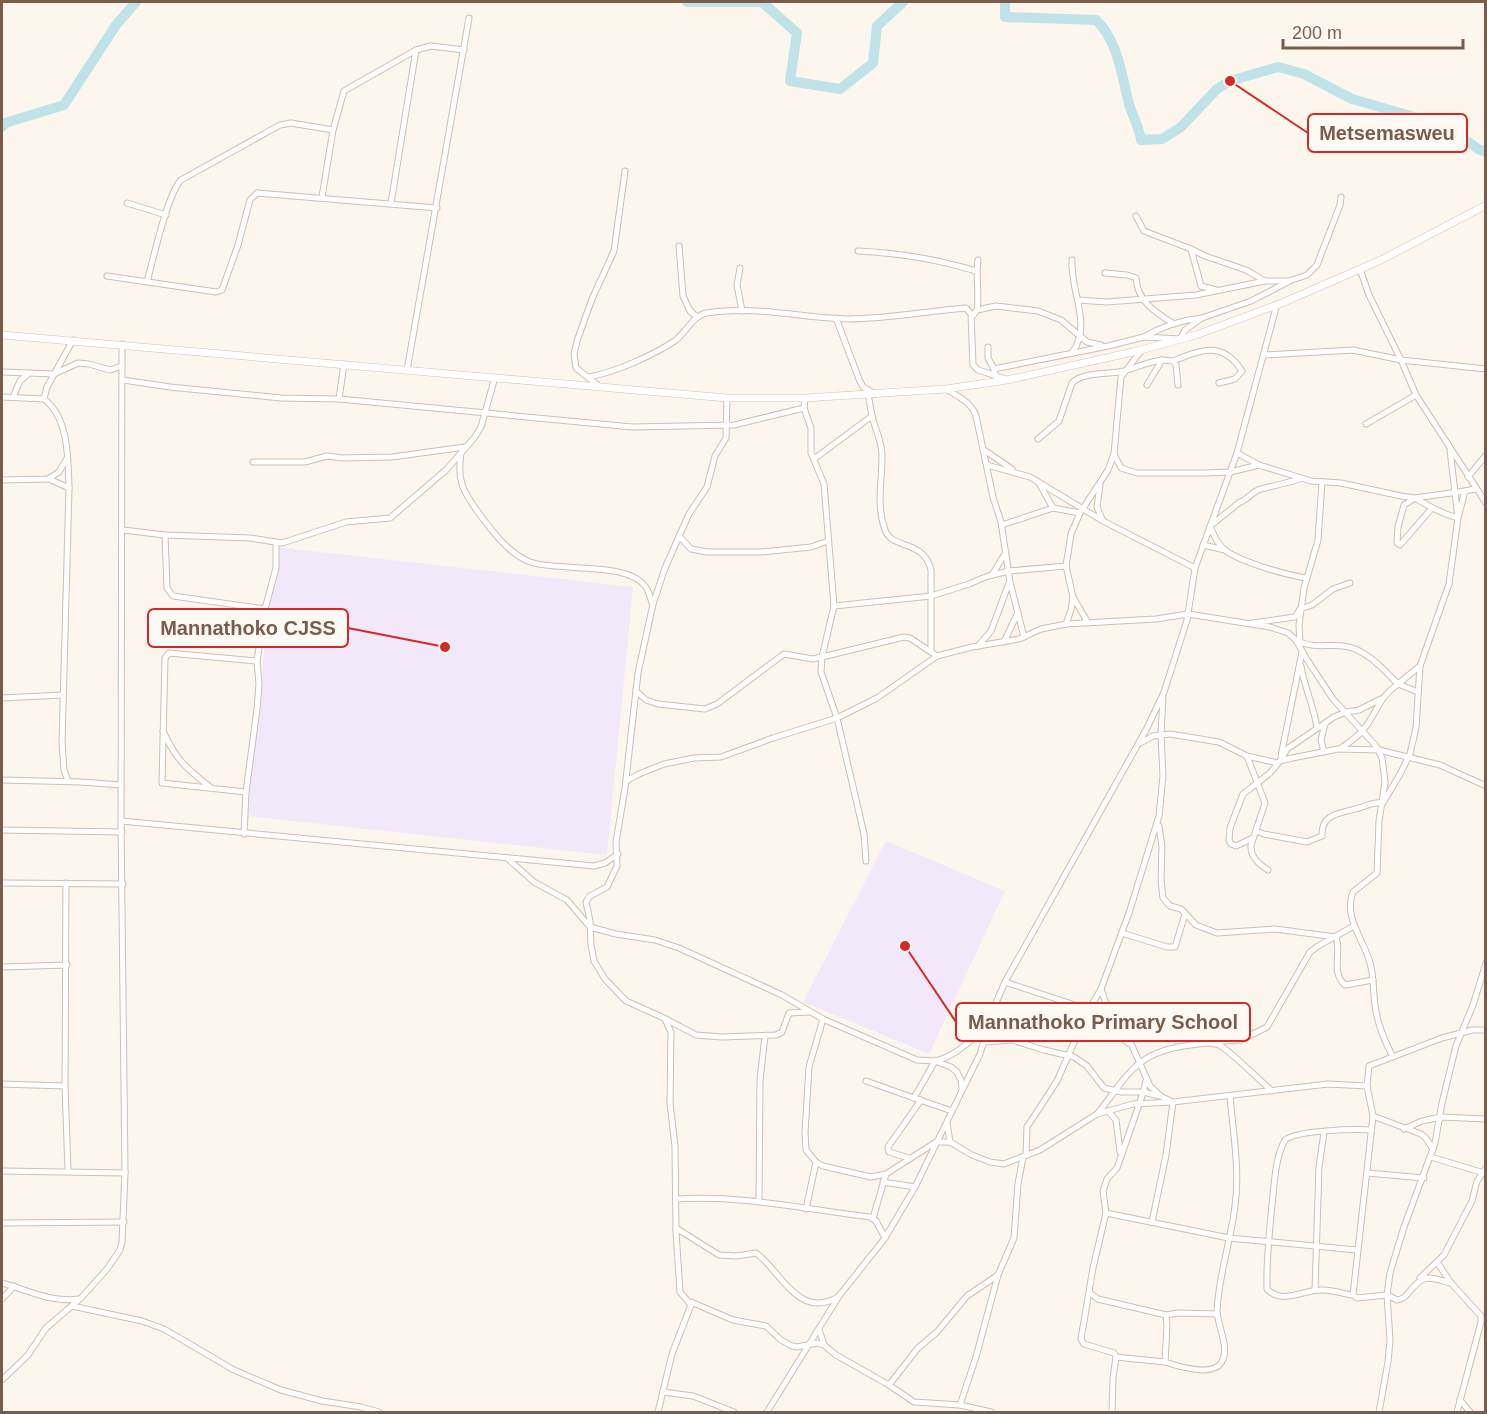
<svg xmlns="http://www.w3.org/2000/svg" width="1487" height="1414" viewBox="0 0 1487 1414" font-family="Helvetica,sans-serif">
<style>
.education{fill:#f3e8fa}
.lines{fill:none;stroke-linecap:round;stroke-linejoin:round}
.river{stroke:#bfe3e8;stroke-width:10}
.street-casing{stroke:#d1beb0;stroke-width:7}
.secondary-casing{stroke:#d6c0b0;stroke-width:8}
.street{stroke:#fff;stroke-width:5}
.secondary{stroke:#fff;stroke-width:7}
.leader{fill:none;stroke:#d62828;stroke-width:2}
.callout-dot{fill:#d62828;stroke:#fffaf3;stroke-width:2}
.callout{fill:#fffaf3;stroke:#d62828;stroke-width:2}
.callout-label{font-size:20px;text-anchor:middle;font-weight:bold;fill:#7a5c4d}
</style>
<rect width="100%" height="100%" fill="#fdf6ec"/>
<g class="education">
<path d="M 275,547 L 633,587 L 607,855 L 247,816 Z"/>
<path d="M 886,841 L 1005,891 L 929,1054 L 803,1002 Z"/>
</g>
<g class="lines">
<g class="river">
<path d="M 687,2 L 762,2 L 797,33 L 790,81 L 840,89 L 873,63 L 877,26 L 903,2"/>
<path d="M 1005,2 L 1005,17 L 1096,20 C 1118,40 1122,77 1129,104 C 1133,117 1139,127 1141,140 L 1162,139 L 1181,127 L 1217,89 L 1230,81 L 1278,67 L 1304,74 L 1352,99 L 1411,116 L 1456,133 L 1478,149 L 1486,152"/>
<path d="M 2,127 L 5,123 L 64,105 L 116,25 L 136,2"/>
</g>
<g class="street-casing">
<g id="street">
<path d="M 322,197 L 333,130 L 344,91 L 416,50 L 431,46 L 464,50"/>
<path d="M 127,203 L 166,215"/>
<path d="M 391,203 L 416,50"/>
<path d="M 1136,216 L 1144,231 L 1191,249 L 1201,286 L 1216,290"/>
<path d="M 679,246 L 683,296 L 690,311 L 697,317"/>
<path d="M 1191,249 L 1205,256 L 1246,270 L 1265,281"/>
<path d="M 858,251 C 899,253 937,259 976,271"/>
<path d="M 740,268 L 737,285 L 742,311"/>
<path d="M 1360,269 L 1369,295 L 1401,360 L 1416,395 L 1486,503"/>
<path d="M 1105,273 L 1127,275 L 1136,278 C 1137,301 1156,313 1174,324"/>
<path d="M 107,276 L 216,292 L 222,290 L 238,245 L 250,200 L 257,193 L 437,208"/>
<path d="M 147,282 C 153,260 167,195 181,180 L 280,125 L 291,123 L 333,130"/>
<path d="M 1078,300 L 1107,302 L 1196,295 L 1265,281 L 1289,281 L 1307,275 L 1317,265 L 1340,205 L 1341,197"/>
<path d="M 977,310 C 980,293 975,277 978,260"/>
<path d="M 972,317 L 977,310 L 996,306 L 1038,311 L 1061,320 L 1087,342 L 1101,345"/>
<path d="M 836,318 L 859,379 L 863,387 L 875,394"/>
<path d="M 1202,318 L 1251,301 L 1288,282"/>
<path d="M 988,347 L 988,358 L 994,369"/>
<path d="M 1072,353 C 1093,323 1070,293 1072,260"/>
<path d="M 1265,355 L 1353,350 L 1401,360 L 1486,369"/>
<path d="M 1162,360 L 1173,361 L 1176,365 L 1178,385"/>
<path d="M 1173,361 C 1201,350 1222,340 1242,371 L 1235,379 L 1219,383"/>
<path d="M 407,370 L 469,18"/>
<path d="M 2,372 L 54,374 L 78,363 L 89,364 L 110,370 L 122,366"/>
<path d="M 995,375 L 994,369 L 1108,346 L 1144,337 L 1180,339 L 1185,330 L 1202,318 C 1182,320 1161,327 1144,337"/>
<path d="M 588,377 C 614,373 654,355 676,340 C 686,332 693,316 706,313 C 752,305 802,318 848,319 C 886,319 928,311 966,308 L 971,314 L 973,365 L 978,370 L 1006,379"/>
<path d="M 123,380 L 170,387 L 281,398 L 339,399 L 632,427 L 734,425 L 804,408 L 805,398"/>
<path d="M 599,386 L 576,368 L 574,354 L 577,341 L 592,299 L 614,251 L 625,171"/>
<path d="M 946,389 C 959,397 971,402 976,416 L 993,497 L 1001,522 L 1010,582 L 1024,637"/>
<path d="M 2,397 L 44,399"/>
<path d="M 13,397 L 20,381 L 28,374"/>
<path d="M 727,398 L 726,438 L 715,456 L 707,487 L 689,514 L 665,568 L 653,604 L 638,673 L 625,788 L 616,842 L 617,866 L 607,887 L 590,896 L 586,902 L 590,921 L 591,945 L 594,961 L 605,979 L 626,1001 L 664,1018 L 696,1035 L 722,1037 L 776,1035 L 782,1032 L 789,1013 L 809,1012"/>
<path d="M 339,399 L 344,364"/>
<path d="M 804,408 L 811,428 L 811,453 L 824,484 L 834,606 L 822,657 L 821,672 L 837,718 L 864,834 L 866,861"/>
<path d="M 872,416 C 875,429 883,444 882,457 C 882,482 876,505 885,530 C 892,550 924,539 931,570 L 931,652"/>
<path d="M 1366,424 L 1416,395"/>
<path d="M 1038,439 L 1059,421 L 1072,383 C 1084,371 1108,375 1124,371 C 1137,367 1148,362 1162,360 L 1147,385"/>
<path d="M 984,450 L 1012,469"/>
<path d="M 461,453 C 457,480 462,490 478,512 C 491,530 508,553 530,562 C 559,572 626,561 645,586 C 649,590 650,597 652,603"/>
<path d="M 1237,453 L 1259,465"/>
<path d="M 1114,454 L 1121,468 L 1137,473 L 1205,473 L 1230,472 L 1259,465 L 1311,481 L 1341,483 L 1401,496 L 1415,498 L 1465,491"/>
<path d="M 814,459 L 872,416 L 868,394"/>
<path d="M 253,462 L 305,462 L 327,456 L 342,458 L 392,457 L 465,447"/>
<path d="M 987,465 L 1030,477 L 1103,521 L 1195,568"/>
<path d="M 1468,477 L 1486,455"/>
<path d="M 49,479 L 69,488"/>
<path d="M 1300,479 C 1287,483 1273,486 1261,489 C 1252,491 1248,500 1240,502 L 1210,526 C 1213,534 1217,544 1225,550 C 1240,562 1287,575 1306,578"/>
<path d="M 2,480 L 48,479 L 59,472 L 67,458"/>
<path d="M 1039,483 L 1053,508"/>
<path d="M 1100,485 L 1097,507 L 1102,519"/>
<path d="M 1432,508 L 1400,545 L 1397,543 L 1398,527 L 1404,505 L 1415,498 C 1428,506 1443,514 1458,518 L 1465,491 L 1475,489"/>
<path d="M 1002,525 L 1053,508 L 1080,513"/>
<path d="M 123,530 L 165,535 L 250,538 L 282,543 L 346,522 L 390,518 L 446,470 L 475,437 L 481,427 L 495,377"/>
<path d="M 165,535 L 167,588 L 173,596 L 265,609"/>
<path d="M 679,536 L 691,549 L 707,552 L 761,552 L 811,547 L 828,541"/>
<path d="M 1203,545 L 1225,550"/>
<path d="M 992,575 L 1006,552"/>
<path d="M 1073,597 L 1088,623"/>
<path d="M 834,606 L 931,596 L 969,584 L 988,576 L 1009,571 L 1066,566"/>
<path d="M 1252,623 L 1295,617 L 1300,609 L 1312,605 L 1333,589 L 1350,583"/>
<path d="M 1066,624 L 1071,610 L 1073,597 L 1066,566 L 1071,534 L 1080,513 L 1108,470 L 1114,454 L 1121,377 L 1141,351"/>
<path d="M 1298,641 C 1313,649 1328,644 1344,646 C 1366,649 1383,669 1398,684 L 1420,666"/>
<path d="M 1004,642 L 1018,612"/>
<path d="M 1300,642 L 1299,625 L 1304,588 L 1318,540 L 1322,482"/>
<path d="M 978,646 L 991,631 L 1009,583"/>
<path d="M 1301,666 C 1304,687 1314,706 1317,728"/>
<path d="M 636,691 L 646,700 L 658,704 L 705,709 L 717,704 L 784,654 L 813,659 L 822,657 L 904,637 L 910,638 L 937,656"/>
<path d="M 2,698 L 63,695"/>
<path d="M 163,731 C 176,760 186,768 210,787"/>
<path d="M 1140,743 L 1153,736 L 1170,734 L 1219,742 L 1247,756 L 1278,763"/>
<path d="M 1341,748 C 1348,743 1358,737 1363,730 C 1378,712 1377,699 1398,684 L 1418,692"/>
<path d="M 1324,752 L 1321,740 L 1325,724"/>
<path d="M 1247,756 L 1265,803 L 1251,845 C 1250,857 1259,864 1268,870"/>
<path d="M 1281,756 L 1302,652"/>
<path d="M 1280,761 L 1287,749 L 1334,717 L 1346,712 L 1359,710 L 1381,699"/>
<path d="M 2,780 L 81,782 L 121,785"/>
<path d="M 68,781 L 64,770 L 62,743 L 69,488 C 68,459 69,418 44,399 L 47,387 L 73,340"/>
<path d="M 626,781 L 639,774 L 664,764 L 694,758 L 721,757 L 773,738 L 837,718 L 877,698 L 937,656 L 972,647 L 1019,639 L 1041,629 L 1066,624 L 1156,619 L 1188,614 L 1270,627 L 1288,633 L 1296,640 L 1306,658 L 1333,699 L 1376,746 L 1382,758 L 1385,782 L 1379,821 L 1377,873 L 1353,892 C 1343,917 1364,940 1370,963 C 1374,977 1373,991 1375,1005 C 1377,1022 1385,1042 1393,1057"/>
<path d="M 246,792 L 162,783 L 165,658 L 169,653 L 257,661"/>
<path d="M 121,821 L 594,866 L 605,863 L 618,854"/>
<path d="M 1159,826 L 1162,847 L 1161,880 L 1163,898 L 1170,906 L 1181,909 L 1196,925 L 1217,933 L 1275,929 L 1336,937 C 1342,954 1330,971 1345,985 L 1373,980"/>
<path d="M 2,830 L 122,832"/>
<path d="M 1256,831 L 1264,834 L 1307,842 L 1322,836 C 1321,814 1338,814 1355,809 C 1366,807 1372,801 1383,803 L 1400,774 L 1410,754 L 1416,728 L 1420,666 L 1449,584 L 1458,518 L 1450,450"/>
<path d="M 244,834 L 246,792 L 257,709 L 259,684 L 257,661 L 265,609 L 276,568 L 276,542"/>
<path d="M 1253,838 L 1236,846 L 1231,844 L 1229,840 L 1230,828 L 1243,794 L 1270,773 L 1280,761 L 1292,758 L 1338,749 L 1379,750 L 1440,765 L 1486,786"/>
<path d="M 507,858 L 534,882 L 567,900 L 590,927 L 616,934 L 655,940 L 679,948 L 782,995 L 823,1019 L 917,1060 L 935,1061 L 951,1067 L 957,1072 L 961,1080 L 962,1089"/>
<path d="M 2,883 L 123,884"/>
<path d="M 66,883 L 65,1086 L 68,1171"/>
<path d="M 1122,933 L 1167,947 L 1175,947 L 1185,914"/>
<path d="M 2,967 L 67,965"/>
<path d="M 1005,982 L 1078,1006 L 1097,1016 L 1128,1043"/>
<path d="M 823,1019 L 809,1067 L 805,1133 L 806,1150 L 816,1162 L 823,1166 L 871,1177 L 886,1174 L 936,1142 L 950,1142"/>
<path d="M 984,1042 L 1012,1040 L 1044,1050 L 1074,1057 L 1087,1066 L 1104,1088 L 1121,1092 L 1143,1092 L 1160,1096"/>
<path d="M 1212,1042 L 1241,1040 L 1267,1027 L 1310,952 L 1318,946 L 1354,926"/>
<path d="M 866,1081 L 914,1098"/>
<path d="M 1146,1081 L 1142,1096 L 1117,1168 L 1107,1179 L 1103,1191 L 1106,1213 L 1229,1238 L 1357,1250"/>
<path d="M 2,1084 L 65,1086"/>
<path d="M 952,1111 L 914,1098 L 935,1061 C 957,1056 971,1039 988,1027"/>
<path d="M 1108,1111 L 1116,1120 L 1120,1152"/>
<path d="M 1098,1113 C 1129,1074 1135,1052 1191,1045 C 1200,1044 1210,1041 1219,1045 C 1232,1052 1259,1080 1272,1091"/>
<path d="M 947,1123 L 950,1142 L 972,1155 L 990,1162 L 1004,1164 L 1040,1150 L 1097,1114 L 1133,1104 L 1173,1102 L 1328,1084 L 1367,1086"/>
<path d="M 1404,1129 L 1422,1121 L 1441,1117 L 1486,1119"/>
<path d="M 1371,1130 C 1354,1129 1297,1130 1285,1140 C 1276,1157 1275,1176 1273,1195 C 1270,1226 1266,1257 1267,1289 C 1282,1305 1303,1290 1321,1290 C 1331,1289 1343,1294 1353,1295 L 1357,1298 L 1387,1295 L 1397,1300 C 1403,1299 1405,1297 1409,1292 C 1425,1273 1428,1277 1451,1283"/>
<path d="M 1433,1149 L 1425,1137 L 1421,1134 L 1373,1116 L 1367,1086 L 1369,1066 L 1442,1038 L 1472,1030 L 1486,1030"/>
<path d="M 1026,1155 L 1027,1127 L 1057,1081 L 1088,1011 L 1101,989"/>
<path d="M 1431,1157 L 1484,1173"/>
<path d="M 909,1158 L 889,1152 L 888,1147 L 921,1100"/>
<path d="M 2,1171 L 125,1173"/>
<path d="M 1367,1173 L 1424,1178"/>
<path d="M 883,1182 L 915,1187"/>
<path d="M 676,1199 C 742,1195 805,1209 870,1217 L 876,1221 L 885,1238"/>
<path d="M 759,1200 L 760,1080 L 765,1036"/>
<path d="M 806,1209 L 816,1162"/>
<path d="M 1106,1213 L 1093,1268 L 1081,1339 L 1084,1344 L 1114,1353 L 1116,1357 L 1113,1378 L 1112,1412"/>
<path d="M 873,1218 L 886,1174"/>
<path d="M 1152,1222 L 1166,1155 L 1173,1102 L 1162,1097 L 1150,1086 L 1125,1030 L 1105,1001 L 1101,989 L 1129,913 L 1159,816 L 1163,776 L 1161,734 L 1163,697"/>
<path d="M 2,1223 L 124,1222"/>
<path d="M 676,1228 L 719,1255 L 736,1256 L 756,1253 C 781,1271 798,1320 838,1297"/>
<path d="M 1437,1262 L 1451,1283 L 1481,1316 L 1481,1322 L 1457,1412"/>
<path d="M 1420,1278 L 1444,1255 L 1472,1201 L 1477,1181 L 1486,1168"/>
<path d="M 2,1283 C 28,1290 51,1303 79,1299"/>
<path d="M 1315,1290 L 1319,1167 L 1324,1132"/>
<path d="M 1090,1293 L 1098,1299 L 1166,1315 L 1167,1325 L 1165,1362 C 1177,1366 1212,1377 1221,1363 C 1231,1348 1217,1326 1217,1310 C 1219,1274 1231,1240 1235,1206 C 1240,1170 1233,1132 1230,1096"/>
<path d="M 1353,1295 L 1373,1116"/>
<path d="M 2,1299 L 14,1286"/>
<path d="M 691,1302 L 733,1320 L 766,1326 L 781,1340 L 792,1346 L 797,1347 L 817,1343 L 824,1345 L 836,1355 L 889,1385 L 918,1348 L 937,1332 L 967,1296 L 998,1275 L 1014,1238 L 1018,1184 L 1023,1157"/>
<path d="M 72,1306 L 142,1321 L 164,1329 L 234,1370 L 281,1390 L 322,1401 L 361,1407 L 379,1412"/>
<path d="M 1166,1315 L 1178,1313 L 1217,1314"/>
<path d="M 819,1329 L 824,1345"/>
<path d="M 1116,1357 L 1165,1362"/>
<path d="M 2,1380 L 28,1355 L 46,1328 L 81,1298 L 107,1269 L 120,1250 L 122,1242 L 125,1173 L 121,821 L 122,344"/>
<path d="M 889,1385 L 914,1402 L 960,1405 L 991,1412"/>
<path d="M 663,1392 L 693,1396 L 734,1412"/>
<path d="M 1460,1400 L 1470,1412"/>
<path d="M 960,1405 L 976,1357 L 998,1275"/>
<path d="M 658,1412 L 672,1354 L 691,1305 L 680,1292 L 676,1232 L 675,1146 L 670,1103 L 671,1032 L 665,1019"/>
<path d="M 767,1412 L 839,1296 L 885,1238 L 915,1187 L 980,1054 L 995,1005 L 1005,982 L 1147,728 L 1164,692 L 1187,620 L 1195,568 L 1237,453 L 1277,304"/>
<path d="M 1379,1412 L 1388,1362 L 1390,1340 L 1387,1295 L 1390,1273 L 1404,1227 L 1435,1143 L 1442,1103 L 1456,1046 L 1473,1005 L 1486,963"/>
</g>
</g>
<g class="secondary-casing">
<path id="secondary" d="M 2,335 L 727,398 L 805,398 L 946,389 L 1007,380 L 1133,352 L 1196,335 L 1282,303 L 1381,260 L 1486,205"/>
</g>
<use href="#street" class="street"/>
<use href="#secondary" class="secondary"/>
</g>
<path class="leader" d="M1230 81L1308 133M445 647L348 628M905 946L956 1022"/>
<g class="callout-dot">
<circle cx="1230" cy="81" r="6"/>
<circle cx="445" cy="647" r="6"/>
<circle cx="905" cy="946" r="6"/>
</g>
<g class="callout">
<rect x="1308" y="114" width="159" height="38" rx="6"/>
<rect x="148" y="609" width="200" height="38" rx="6"/>
<rect x="956" y="1003" width="294" height="38" rx="6"/>
</g>
<g class="callout-label">
<text x="1387" y="140">Metsemasweu</text>
<text x="248" y="635">Mannathoko CJSS</text>
<text x="1103" y="1029">Mannathoko Primary School</text>
</g>
<rect width="1487" height="1414" fill="none" stroke="#7a5c4d" stroke-width="6"/>
<path d="M1283 39v9h180v-9" fill="none" stroke="#7a5c4d" stroke-width="3"/>
<text x="1292" y="39" font-size="18" fill="#7a5c4d" stroke="#fffaf3" stroke-width="4.5" paint-order="stroke">200 m</text>
</svg>
